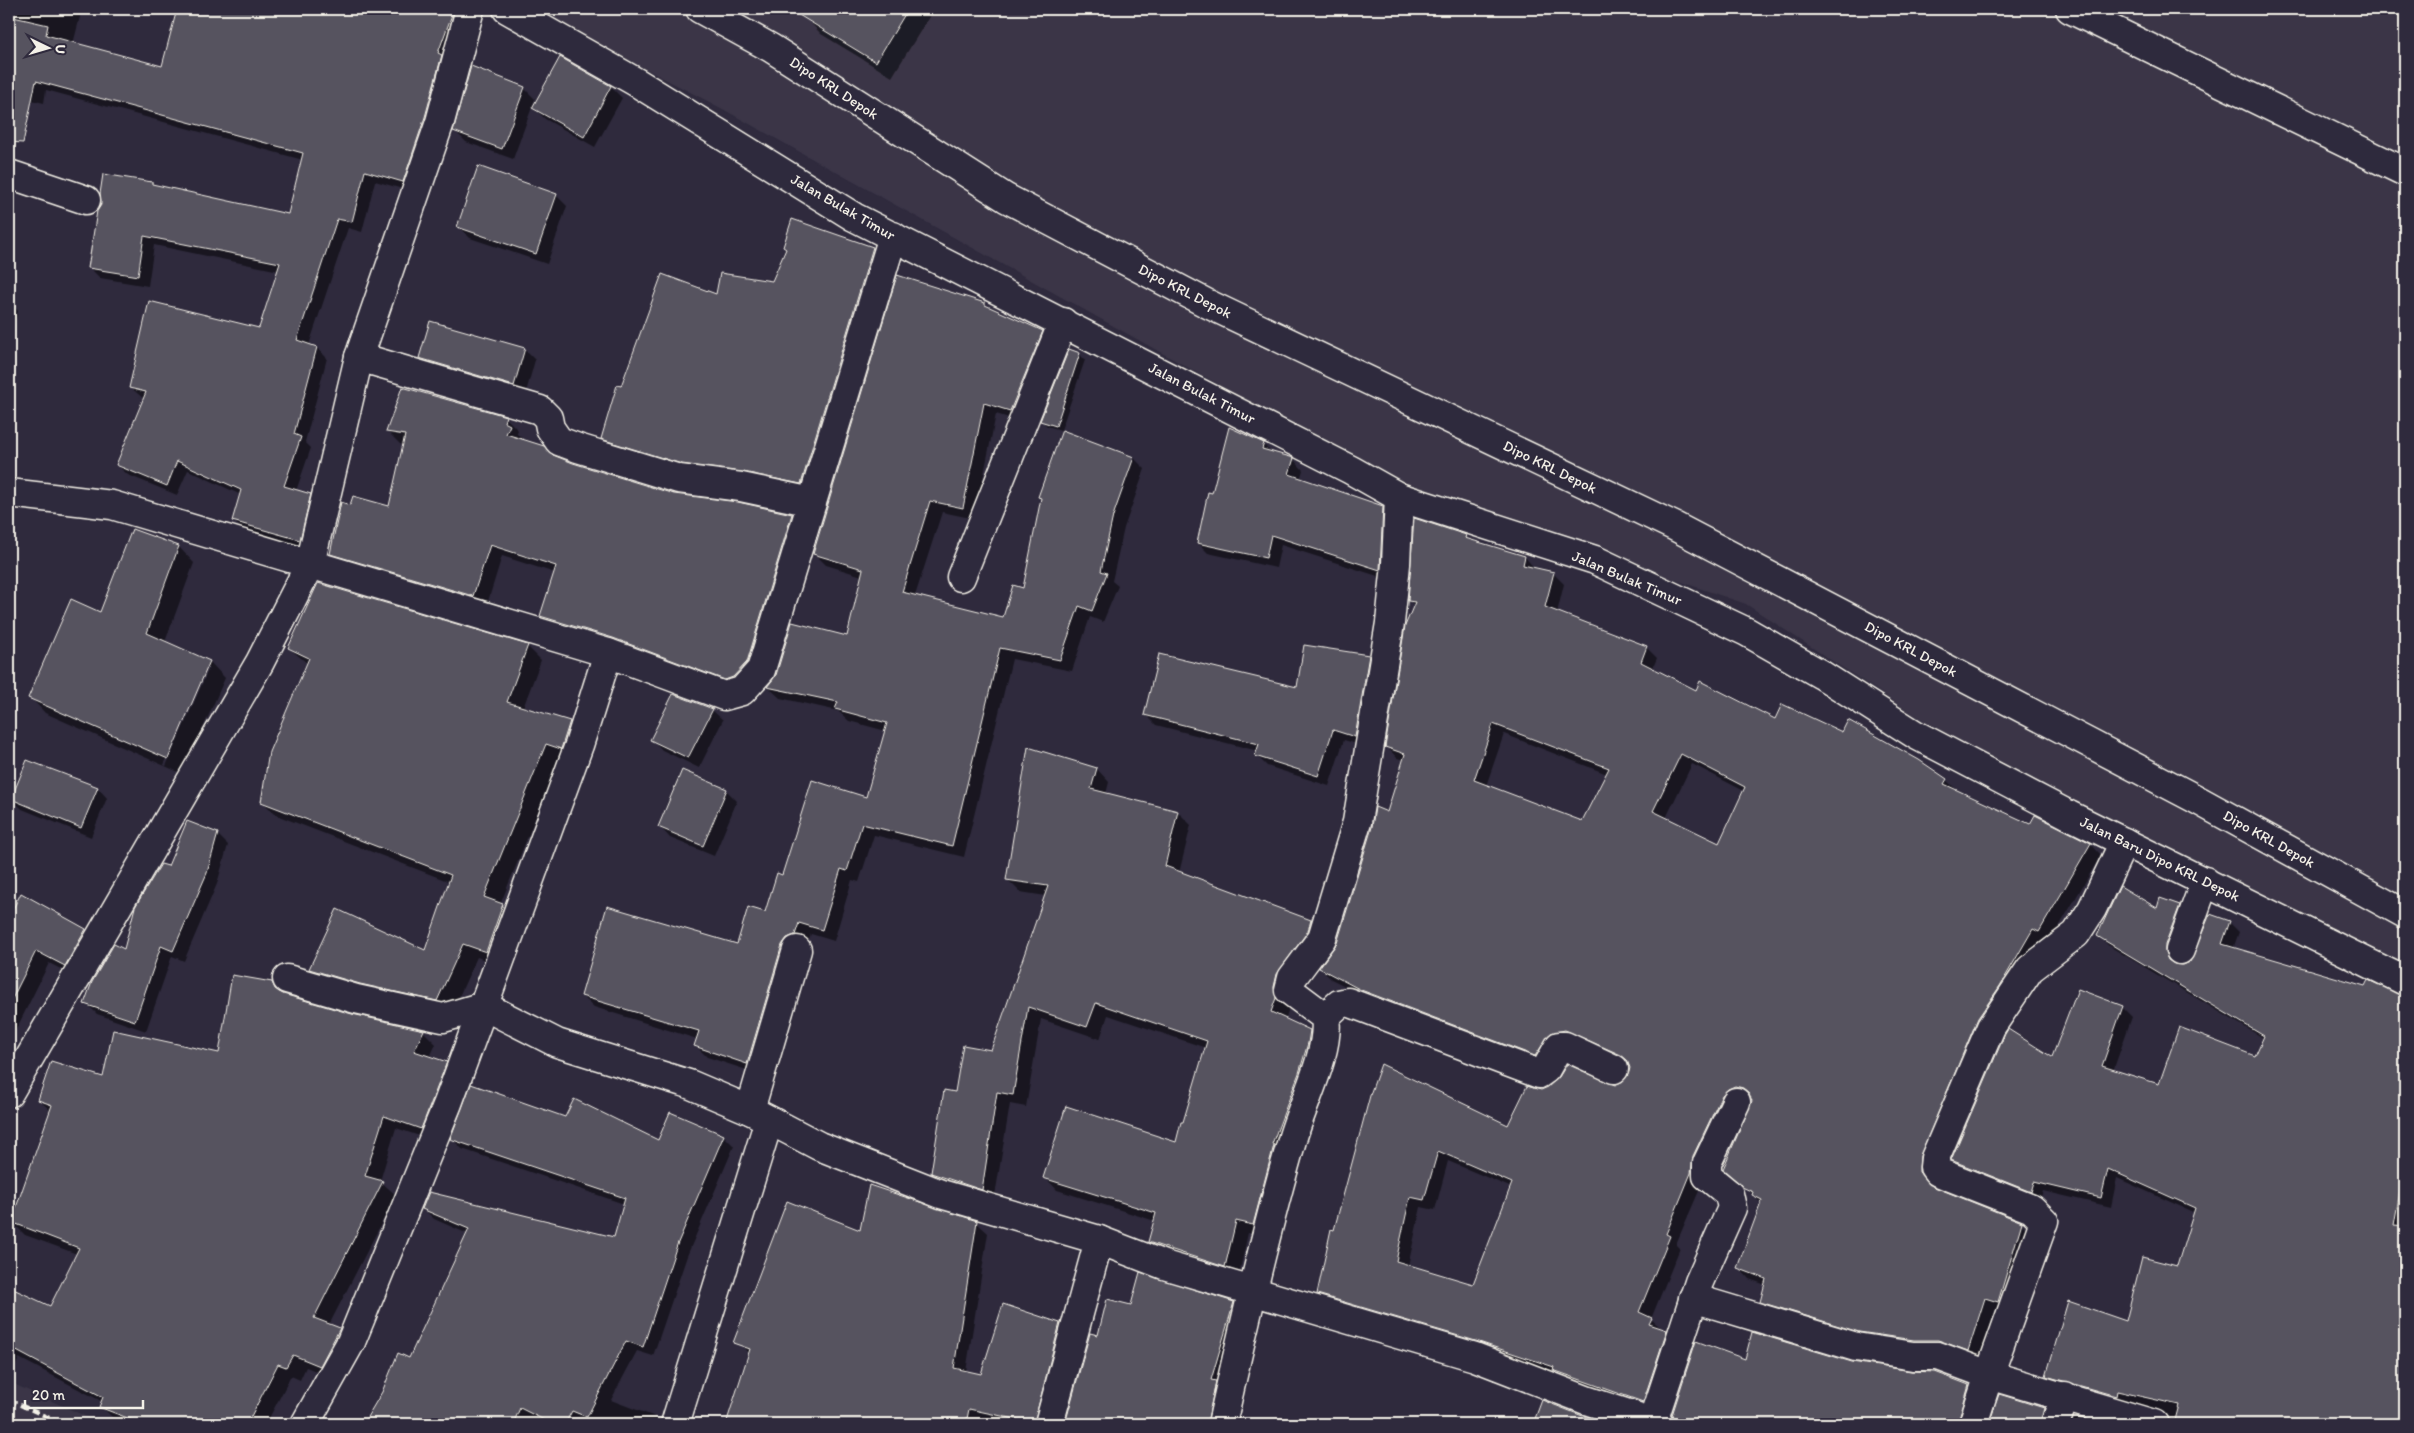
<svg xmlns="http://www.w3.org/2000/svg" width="2414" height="1433" viewBox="0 0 2414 1433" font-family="Itim,sans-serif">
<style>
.built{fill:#3b3647}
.shadow{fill:#0007;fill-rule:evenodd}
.building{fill:#56525f;stroke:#f4f1e8;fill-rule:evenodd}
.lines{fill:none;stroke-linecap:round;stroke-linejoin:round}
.minor-casing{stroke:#f4f1e8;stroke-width:31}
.minor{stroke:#2f2a3d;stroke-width:28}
.rail{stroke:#f4f1e8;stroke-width:4;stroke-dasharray:8 4;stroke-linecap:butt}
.labels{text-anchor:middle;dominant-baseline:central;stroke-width:4;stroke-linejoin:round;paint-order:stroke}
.street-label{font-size:15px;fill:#f4f1e8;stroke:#2f2a3d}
</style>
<rect width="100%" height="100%" fill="#2f2a3d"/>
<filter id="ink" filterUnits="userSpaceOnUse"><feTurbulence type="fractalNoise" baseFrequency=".02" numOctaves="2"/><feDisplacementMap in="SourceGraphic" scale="10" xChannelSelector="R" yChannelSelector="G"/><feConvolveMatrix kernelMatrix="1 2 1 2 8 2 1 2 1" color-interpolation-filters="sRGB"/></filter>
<g filter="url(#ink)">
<g class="built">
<path d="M 530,9 L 2405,9 L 2405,970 L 2007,776 L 1746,604 L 1403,487 L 721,108 Z"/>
<path d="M 9,1382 L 103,1424 L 9,1424 Z"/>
</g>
<g class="shadow">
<path d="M 9,9 L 82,9 L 73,44 L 163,68 L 178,11 L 173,9 L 444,9 L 453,12 L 463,22 L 413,192 L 375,181 L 362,232 L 348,228 L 309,345 L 317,348 L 327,358 L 305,442 L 311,448 L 296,491 L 310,495 L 321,505 L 310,550 L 244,531 L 233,520 L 241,495 L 188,470 L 177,495 L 128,475 L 117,465 L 144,399 L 130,387 L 260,330 L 279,271 L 154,245 L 148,286 L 100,278 L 89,267 L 152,183 L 155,186 L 289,215 L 303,160 L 46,90 L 44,103 L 9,95 Z"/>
<path d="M 810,9 L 934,9 L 892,77 L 821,34 L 805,17 Z"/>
<path d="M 560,59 L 611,87 L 622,98 L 595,147 L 545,119 L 534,108 Z"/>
<path d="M 524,88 L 535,99 L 513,159 L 466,142 L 455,131 Z"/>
<path d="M 556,195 L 567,206 L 547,264 L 470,238 L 459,227 Z"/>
<path d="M 873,248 L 883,258 L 811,493 L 694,473 L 612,449 L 602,438 L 621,388 L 717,295 L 772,282 L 787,250 Z"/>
<path d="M 9,302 L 18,311 L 9,344 Z"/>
<path d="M 985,304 L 989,308 L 1042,332 L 1054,343 L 1022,422 L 996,414 L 975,519 L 942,512 L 915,596 L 1004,618 L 1024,590 L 1042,500 L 1040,497 L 1134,458 L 1145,469 L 1124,528 L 1112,581 L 1118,586 L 1103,622 L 1090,617 L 1072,671 L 1012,659 L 964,857 L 874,835 L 859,882 L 852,880 L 834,941 L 811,934 L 759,1074 L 707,1057 L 695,1045 L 697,1039 L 594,1007 L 582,996 L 738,945 L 766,914 L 783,877 L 867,799 L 886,731 L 849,721 L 838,711 L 780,698 L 768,687 L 848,637 L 862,576 L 826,565 L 814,553 Z"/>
<path d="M 524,349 L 535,360 L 525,396 L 431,369 L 421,358 Z"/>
<path d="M 1079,354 L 1085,360 L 1061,430 L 1047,426 L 1042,421 Z"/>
<path d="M 505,417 L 518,430 L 517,434 L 522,438 L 521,440 L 552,456 L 674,495 L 792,515 L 804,527 L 746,689 L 554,629 L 542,616 L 555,573 L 502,556 L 486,608 L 344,566 L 331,553 L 351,506 L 390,508 L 404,445 L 400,444 L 388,432 Z"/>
<path d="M 1263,444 L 1272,453 L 1293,459 L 1303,470 L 1300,480 L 1382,507 L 1393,518 L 1390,580 L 1281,545 L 1276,568 L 1208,553 L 1198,543 L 1213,495 Z"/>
<path d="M 1465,536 L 1470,541 L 1525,557 L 1535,569 L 1553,573 L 1564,584 L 1557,613 L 1646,647 L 1657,658 L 1652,670 L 1696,692 L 1776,721 L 1842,733 L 1924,765 L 1946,780 L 1958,791 L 2031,826 L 2036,817 L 2091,844 L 2101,855 L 2050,942 L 2044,938 L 2010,997 L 1930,1167 L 1929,1184 L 1933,1188 L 2021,1223 L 2032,1234 L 2009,1312 L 1996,1308 L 1979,1361 L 1926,1351 L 1772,1312 L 1762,1302 L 1766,1285 L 1749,1279 L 1739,1268 L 1762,1204 L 1743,1185 L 1753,1101 L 1752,1098 L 1747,1097 L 1702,1184 L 1676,1244 L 1680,1248 L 1651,1319 L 1677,1342 L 1654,1412 L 1329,1304 L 1318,1293 L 1372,1093 L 1508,1126 L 1624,1083 L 1629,1076 L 1629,1064 L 1583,1042 L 1546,1066 L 1373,1000 L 1331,979 L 1320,968 L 1338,943 L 1388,813 L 1404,760 L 1397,758 L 1387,747 L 1415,606 L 1409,600 ZM 1504,734 L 1607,774 L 1583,823 L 1486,786 ZM 1692,764 L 1744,791 L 1720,845 L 1666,818 ZM 1448,1161 L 1512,1188 L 1474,1286 L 1408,1266 L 1421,1207 L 1435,1210 Z"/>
<path d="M 179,547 L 194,563 L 165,642 L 210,662 L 225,678 L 183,774 L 45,713 L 30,697 L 101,614 ZM 206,668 L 209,668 L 166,766 L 164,765 Z"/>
<path d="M 527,646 L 541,660 L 523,708 L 570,722 L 584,736 L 575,762 L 560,758 L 500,905 L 516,919 L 500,966 L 477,957 L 451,1014 L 325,983 L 311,969 L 425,951 L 450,882 L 276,815 L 262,801 L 308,664 L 289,648 Z"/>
<path d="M 1368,656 L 1379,667 L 1366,747 L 1344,740 L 1329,786 L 1267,766 L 1257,756 L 1258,751 L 1156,725 L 1145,714 L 1298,689 Z"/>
<path d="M 712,710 L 723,720 L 699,768 L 662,750 L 652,739 Z"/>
<path d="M 1029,749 L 1097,769 L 1109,782 L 1106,794 L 1178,812 L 1191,825 L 1179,873 L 1310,921 L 1323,934 L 1286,1000 L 1288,1011 L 1285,1020 L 1309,1031 L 1322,1044 L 1266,1237 L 1248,1233 L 1238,1279 L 1162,1255 L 1149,1242 L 1155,1221 L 1057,1190 L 1045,1177 L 1176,1143 L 1206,1048 L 1108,1015 L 1100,1039 L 1041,1019 L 1026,1107 L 1010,1104 L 994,1202 L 945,1186 L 932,1173 L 956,1094 L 992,1052 L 1046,896 L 1020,892 L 1007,879 Z"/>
<path d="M 28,762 L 98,788 L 107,798 L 91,837 L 22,809 L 12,799 Z"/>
<path d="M 726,790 L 737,801 L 714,856 L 670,838 L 660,827 Z"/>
<path d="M 217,834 L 228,845 L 217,884 L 184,961 L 172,956 L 146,1031 L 97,1014 L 86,1003 L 125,951 L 169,867 Z"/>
<path d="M 21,895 L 86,930 L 99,943 L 78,978 L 49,963 L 9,1044 L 9,919 Z"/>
<path d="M 2179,906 L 2189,916 L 2174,955 L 2175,966 L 2183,967 L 2191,962 L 2229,922 L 2239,932 L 2233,949 L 2405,998 L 2405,1424 L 2170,1424 L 2170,1418 L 2057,1385 L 2048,1375 L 2127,1322 L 2178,1268 L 2195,1213 L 2117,1178 L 2111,1207 L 2043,1191 L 2040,1200 L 1962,1170 L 1952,1160 L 2053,1059 L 2122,1007 L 2132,1017 L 2113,1071 L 2159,1085 L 2256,1057 L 2265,1039 L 2109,946 L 2099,936 L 2157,910 Z"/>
<path d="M 271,984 L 283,995 L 351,1015 L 423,1031 L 436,1044 L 430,1057 L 446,1063 L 459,1076 L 434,1141 L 396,1128 L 380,1181 L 396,1195 L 329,1325 L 339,1329 L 352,1342 L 333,1378 L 306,1367 L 300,1380 L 291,1376 L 266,1424 L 126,1424 L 114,1419 L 101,1406 L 103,1402 L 19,1358 L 15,1367 L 9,1364 L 9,1289 L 50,1307 L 77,1254 L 25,1235 L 14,1224 L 9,1240 L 9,1195 L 19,1205 L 51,1111 L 39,1100 L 104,1079 L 220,1055 Z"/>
<path d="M 671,1113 L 724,1136 L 734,1146 L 687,1256 L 653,1356 L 637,1351 L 611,1400 L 658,1418 L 664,1424 L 503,1424 L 412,1385 L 468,1234 L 434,1219 L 423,1208 L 614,1238 L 624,1204 L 462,1149 L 452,1138 L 565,1119 L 659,1142 Z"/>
<path d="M 976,1222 L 988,1233 L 966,1372 L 982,1376 L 1060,1324 L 1071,1335 L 1047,1424 L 1002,1424 L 980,1420 L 979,1424 L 727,1424 L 747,1374 L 750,1354 L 741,1345 L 861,1231 Z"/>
<path d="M 1233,1303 L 1243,1313 L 1218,1424 L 1066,1424 L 1091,1334 L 1099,1337 L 1132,1306 Z"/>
<path d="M 1746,1360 L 1851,1363 L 1969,1386 L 1978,1396 L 1970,1424 L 1675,1424 L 1676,1421 Z"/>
<path d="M 2000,1396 L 2044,1409 L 2053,1419 L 2052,1424 L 1989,1424 Z"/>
<path d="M 1543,1401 L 1609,1424 L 1534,1424 Z"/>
<path d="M 2075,1418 L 2096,1424 L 2072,1424 Z"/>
</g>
<g class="building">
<path d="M 177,9 L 454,9 L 438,53 L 442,55 L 425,117 L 403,182 L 365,171 L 352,222 L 337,219 L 297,340 L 317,347 L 294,434 L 301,437 L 284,486 L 311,494 L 300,540 L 232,521 L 241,490 L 177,461 L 167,486 L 116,465 L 146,392 L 129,388 L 149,301 L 259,328 L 280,263 L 144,236 L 138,276 L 88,268 L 97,211 L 101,205 L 100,194 L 103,174 L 152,182 L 152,184 L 288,214 L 303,153 L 36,81 L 23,143 L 9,142 L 9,16 L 48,25 L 46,35 L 162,66 Z"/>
<path d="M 789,9 L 908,9 L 876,62 Z"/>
<path d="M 560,57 L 611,86 L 584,137 L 532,108 Z"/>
<path d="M 471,66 L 525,87 L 502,149 L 453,131 Z"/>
<path d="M 478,166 L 557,194 L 536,254 L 457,227 Z"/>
<path d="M 792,219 L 873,247 L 801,484 L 743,472 L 682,464 L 601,439 L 617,385 L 621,386 L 662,274 L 716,294 L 720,273 L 772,281 L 786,249 L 783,247 Z"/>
<path d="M 897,275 L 985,303 L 985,305 L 1043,331 L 1010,411 L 984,403 L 963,508 L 930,501 L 902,592 L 1003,617 L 1013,585 L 1023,588 L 1041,498 L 1038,497 L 1062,430 L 1134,457 L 1113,516 L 1101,571 L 1107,573 L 1092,611 L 1079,606 L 1060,660 L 1000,648 L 952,846 L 862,824 L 847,871 L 841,869 L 822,930 L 799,923 L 795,935 L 787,938 L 782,945 L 747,1064 L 694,1046 L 699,1031 L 581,996 L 607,906 L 737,944 L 748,907 L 765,912 L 777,873 L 782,875 L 812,780 L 866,797 L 887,723 L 835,709 L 838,702 L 767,687 L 776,675 L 792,622 L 847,636 L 863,569 L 813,554 Z"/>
<path d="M 430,321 L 525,348 L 514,386 L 419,358 Z"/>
<path d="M 1069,349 L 1080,353 L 1056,426 L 1040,421 Z"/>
<path d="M 402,387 L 506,416 L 504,422 L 510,425 L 506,434 L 544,446 L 553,455 L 573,463 L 674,494 L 738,502 L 792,514 L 747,662 L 733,677 L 725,680 L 613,638 L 540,616 L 556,566 L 490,545 L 473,596 L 330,554 L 341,502 L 350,505 L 353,496 L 389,506 L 405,435 L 386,432 Z"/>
<path d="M 1229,427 L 1264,443 L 1262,449 L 1294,458 L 1289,474 L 1383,506 L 1380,570 L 1271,535 L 1266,558 L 1197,543 L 1208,492 L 1212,493 Z"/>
<path d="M 1414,518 L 1466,535 L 1465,538 L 1525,556 L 1523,565 L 1554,572 L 1545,607 L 1647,646 L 1641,662 L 1696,690 L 1700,681 L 1775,719 L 1782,704 L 1842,732 L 1848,720 L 1919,760 L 1947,779 L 1944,784 L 2030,824 L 2035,815 L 2091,843 L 2039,932 L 2033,929 L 2000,986 L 1978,1018 L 1920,1156 L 1919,1172 L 1932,1186 L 2022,1222 L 1998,1302 L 1985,1298 L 1968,1351 L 1938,1340 L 1914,1340 L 1859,1332 L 1760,1302 L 1766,1279 L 1737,1268 L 1762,1200 L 1752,1195 L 1753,1192 L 1742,1187 L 1723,1169 L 1752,1101 L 1749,1093 L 1743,1088 L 1735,1086 L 1728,1089 L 1722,1095 L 1693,1156 L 1691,1173 L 1666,1234 L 1670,1236 L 1639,1312 L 1652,1318 L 1649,1324 L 1667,1330 L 1643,1402 L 1553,1370 L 1554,1367 L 1479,1342 L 1317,1294 L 1331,1229 L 1334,1230 L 1371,1092 L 1381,1064 L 1508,1125 L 1527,1086 L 1541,1090 L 1548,1087 L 1559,1077 L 1567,1064 L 1615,1085 L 1623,1081 L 1628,1075 L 1630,1068 L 1627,1060 L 1621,1055 L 1565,1030 L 1551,1033 L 1535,1056 L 1361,990 L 1319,968 L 1337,943 L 1372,827 L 1375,807 L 1387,812 L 1405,754 L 1385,747 L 1405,626 L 1415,602 L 1408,601 ZM 1493,724 L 1609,768 L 1582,821 L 1474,780 ZM 1681,754 L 1745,787 L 1719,843 L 1653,811 ZM 1438,1151 L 1512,1183 L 1473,1284 L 1396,1261 L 1410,1197 L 1424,1200 Z"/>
<path d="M 132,529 L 179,546 L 147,633 L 210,661 L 168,759 L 28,698 L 71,599 L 100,612 Z"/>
<path d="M 318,583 L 528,645 L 507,702 L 570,721 L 561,749 L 546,744 L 484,897 L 503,904 L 486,952 L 463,944 L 437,1001 L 360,984 L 309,969 L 337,909 L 425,950 L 451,875 L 261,802 L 269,752 L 309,658 L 288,648 Z"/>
<path d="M 1304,645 L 1369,655 L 1355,737 L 1333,730 L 1318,776 L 1255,756 L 1259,744 L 1144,715 L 1159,654 L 1297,687 Z"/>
<path d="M 673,694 L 713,709 L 688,758 L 650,740 Z"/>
<path d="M 1028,747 L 1097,768 L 1091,789 L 1178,811 L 1165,866 L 1311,920 L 1308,931 L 1277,974 L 1274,987 L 1276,998 L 1271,1012 L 1310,1030 L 1308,1043 L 1299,1073 L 1272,1144 L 1274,1145 L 1253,1225 L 1236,1221 L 1225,1267 L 1148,1242 L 1156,1213 L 1043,1178 L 1066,1106 L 1176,1142 L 1181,1122 L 1183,1122 L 1207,1041 L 1096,1003 L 1087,1027 L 1028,1007 L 1013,1095 L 997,1092 L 982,1190 L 931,1173 L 944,1090 L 955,1092 L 963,1045 L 991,1050 L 1048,886 L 1006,880 Z"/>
<path d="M 27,760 L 98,787 L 81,828 L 11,799 Z"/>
<path d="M 682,770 L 727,789 L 703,846 L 658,827 Z"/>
<path d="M 187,821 L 218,833 L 207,873 L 173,951 L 161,946 L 135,1021 L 84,1004 L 92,982 L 114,944 L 124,949 L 135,907 L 161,864 L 168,866 Z"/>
<path d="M 2120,886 L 2157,908 L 2160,898 L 2180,905 L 2165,945 L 2165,953 L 2168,960 L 2174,964 L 2183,965 L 2190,962 L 2210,914 L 2230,921 L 2222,944 L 2365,986 L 2368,980 L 2405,996 L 2405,1163 L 2394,1225 L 2405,1226 L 2405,1424 L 2174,1424 L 2179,1405 L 2117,1391 L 2116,1396 L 2046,1376 L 2068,1301 L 2126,1321 L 2142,1257 L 2177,1266 L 2195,1208 L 2108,1169 L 2101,1198 L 2034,1182 L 2031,1192 L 1951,1160 L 2005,1034 L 2008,1029 L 2052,1057 L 2078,989 L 2123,1006 L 2102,1066 L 2159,1084 L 2179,1027 L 2255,1056 L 2264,1036 L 2097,936 Z"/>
<path d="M 21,893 L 86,929 L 65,966 L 36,951 L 9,1005 L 9,917 Z"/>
<path d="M 232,975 L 272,982 L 275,989 L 283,994 L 352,1014 L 424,1030 L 414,1051 L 447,1062 L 421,1129 L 384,1116 L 365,1176 L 383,1181 L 314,1318 L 340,1328 L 320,1366 L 293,1355 L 286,1367 L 278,1364 L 247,1424 L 143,1424 L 99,1407 L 103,1397 L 9,1347 L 9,1287 L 50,1306 L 79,1248 L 11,1222 L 52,1105 L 38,1100 L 51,1061 L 103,1077 L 113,1030 L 219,1053 Z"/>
<path d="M 471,1084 L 565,1117 L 574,1099 L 658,1140 L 670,1112 L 724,1135 L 677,1245 L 643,1347 L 626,1341 L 587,1417 L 572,1411 L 565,1424 L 552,1424 L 520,1408 L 513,1424 L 363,1424 L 382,1392 L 398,1353 L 409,1358 L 469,1229 L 422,1209 L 429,1192 L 614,1237 L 625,1198 L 450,1139 Z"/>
<path d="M 869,1185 L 977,1221 L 954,1368 L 981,1374 L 1003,1304 L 1060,1323 L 1034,1423 L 969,1409 L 966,1424 L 726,1424 L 750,1349 L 733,1343 L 787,1201 L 860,1230 Z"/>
<path d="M 1140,1272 L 1234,1302 L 1211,1380 L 1216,1381 L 1207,1424 L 1065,1424 L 1090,1333 L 1098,1335 L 1107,1299 L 1131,1305 Z"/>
<path d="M 1752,1332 L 1852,1362 L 1911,1371 L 1935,1372 L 1969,1385 L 1958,1424 L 1674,1424 L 1672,1415 L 1696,1341 L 1745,1359 Z"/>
<path d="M 1999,1394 L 2044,1408 L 2040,1424 L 1989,1424 Z"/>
<path d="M 1542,1400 L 1580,1415 L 1610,1424 L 1533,1424 Z"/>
</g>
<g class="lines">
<g class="minor-casing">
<g id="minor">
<path d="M 470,9 L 440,122 L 359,357 L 310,564 L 608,653 L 724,696 L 742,691 L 761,670 L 893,236"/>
<path d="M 507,9 L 636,82 L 854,217 L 1351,470 L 1399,497 L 1595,560 L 1747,632 L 1822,675 L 1916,735 L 2069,815 L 2405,981"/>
<path d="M 700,9 L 771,48 L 1006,198 L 1208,304 L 1674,526 L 2194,798 L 2405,914"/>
<path d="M 2070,9 L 2405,172"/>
<path d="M 9,174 L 86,200"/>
<path d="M 359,357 L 540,410 L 548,418 L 550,428 L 559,441 L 578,448 L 679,479 L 741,487 L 812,502"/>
<path d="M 9,493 L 112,505 L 310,564 L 260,662 L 9,1093"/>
<path d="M 961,577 L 1063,322"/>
<path d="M 2180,950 L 2205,881"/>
<path d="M 287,979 L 356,999 L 443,1018 L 484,1006 L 557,1043 L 689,1084 L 750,1110 L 819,1146 L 941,1194 L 1099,1240 L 1164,1265 L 1475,1357 L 1586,1400 L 1659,1424"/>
<path d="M 1325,1017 L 1339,1004 L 1348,1002 L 1539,1074 L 1546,1069 L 1559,1046 L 1565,1046 L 1614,1069"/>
<path d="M 750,1110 L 797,950"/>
<path d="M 1693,1298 L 1856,1347 L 1913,1356 L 1938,1356 L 1989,1375 L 2044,1221 L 2032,1209 L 1938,1172 L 1934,1167 L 1935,1158 L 1991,1027 L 2030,969 L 2076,934 L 2092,909 L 2124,842"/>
<path d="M 1653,1422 L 1699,1282 L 1732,1208 L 1729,1194 L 1707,1176 L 1707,1163 L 1736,1102"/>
<path d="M 305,1424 L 351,1342 L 448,1103 L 579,745 L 608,653"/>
<path d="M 675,1424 L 769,1120"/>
<path d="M 1049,1424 L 1099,1240"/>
<path d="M 1222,1424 C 1243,1329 1265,1234 1292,1140 C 1301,1107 1331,1050 1325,1017 L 1289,990 L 1292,978 L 1322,938 L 1357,822 L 1390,623 L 1396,564 L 1399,497"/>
<path d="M 1973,1424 L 1989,1375 L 2154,1424"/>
<path d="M 2055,1424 L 2065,1396"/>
</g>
</g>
<use href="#minor" class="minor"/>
<path class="rail" d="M 9,1400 L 63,1424"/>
</g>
</g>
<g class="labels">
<g class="street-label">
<text transform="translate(834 88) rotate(33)">Dipo KRL Depok</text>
<text transform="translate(843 207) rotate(30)">Jalan Bulak Timur</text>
<text transform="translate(1185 291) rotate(27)">Dipo KRL Depok</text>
<text transform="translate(1202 393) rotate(27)">Jalan Bulak Timur</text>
<text transform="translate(1550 467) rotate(26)">Dipo KRL Depok</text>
<text transform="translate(1627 578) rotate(23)">Jalan Bulak Timur</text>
<text transform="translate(1911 649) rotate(28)">Dipo KRL Depok</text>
<text transform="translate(2269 839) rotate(29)">Dipo KRL Depok</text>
<text transform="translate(2160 859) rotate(26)">Jalan Baru Dipo KRL Depok</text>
</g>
</g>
<rect width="2414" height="1433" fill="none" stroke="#2f2a3d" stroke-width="30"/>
<rect x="15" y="15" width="2384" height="1403" fill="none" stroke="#f4f1e8" stroke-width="2" filter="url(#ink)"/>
<g transform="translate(48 48) rotate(95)" stroke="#2f2a3d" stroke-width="4" paint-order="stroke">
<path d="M0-4L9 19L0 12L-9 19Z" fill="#f4f1e8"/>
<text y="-8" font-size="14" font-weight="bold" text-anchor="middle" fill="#f4f1e8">U</text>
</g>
<path d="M25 1400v8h118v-8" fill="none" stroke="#f4f1e8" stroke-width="2.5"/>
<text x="32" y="1400" font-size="15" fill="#f4f1e8" stroke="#2f2a3d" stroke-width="4" paint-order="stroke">20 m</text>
</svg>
